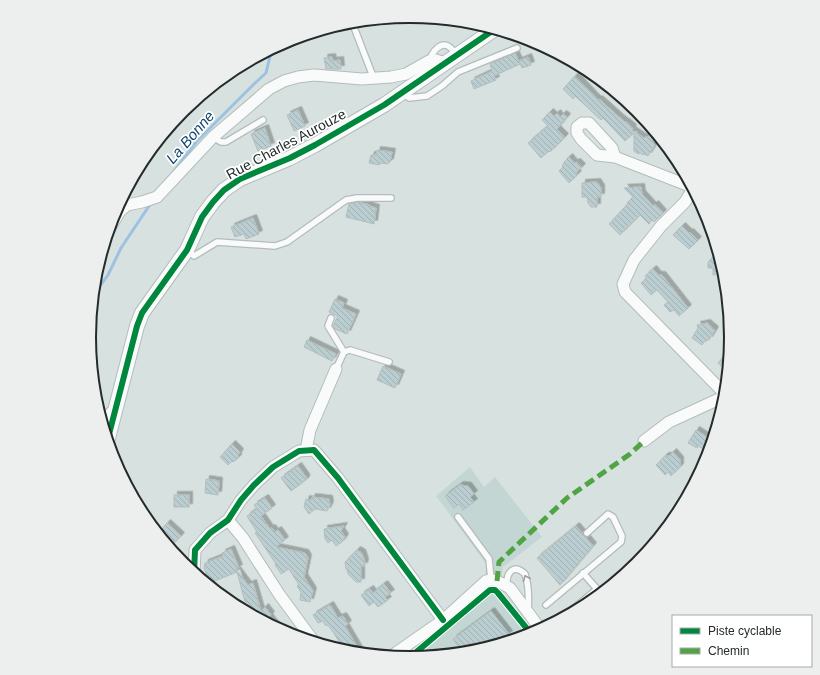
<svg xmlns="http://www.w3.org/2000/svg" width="820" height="675" viewBox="0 0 820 675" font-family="Helvetica,sans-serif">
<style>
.built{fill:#c3d6d3}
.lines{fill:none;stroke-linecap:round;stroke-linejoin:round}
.stream{stroke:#9dc2e0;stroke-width:3}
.building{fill:url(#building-back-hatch);stroke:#b5bdbd;filter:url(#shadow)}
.service-casing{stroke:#b4bcbb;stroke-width:8}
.minor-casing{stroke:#b4bcbb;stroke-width:13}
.tertiary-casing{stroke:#b4bcbb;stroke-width:16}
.service{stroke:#f9fbfa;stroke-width:5.5}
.minor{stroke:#f9fbfa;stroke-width:11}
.tertiary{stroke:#f9fbfa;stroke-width:14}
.quiet{stroke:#50a443;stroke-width:5;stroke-dasharray:10 5;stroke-linecap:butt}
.cycleway-casing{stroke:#fff;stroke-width:8}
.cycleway{stroke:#00873e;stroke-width:6}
.oneway{stroke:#999d9c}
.labels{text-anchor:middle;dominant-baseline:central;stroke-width:3.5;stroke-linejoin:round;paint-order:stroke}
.street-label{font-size:14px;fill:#242b2a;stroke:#fff}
.water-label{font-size:15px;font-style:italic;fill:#10466f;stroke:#fff}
.rim{fill:none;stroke:#242b2a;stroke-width:2}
</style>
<defs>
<pattern id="building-back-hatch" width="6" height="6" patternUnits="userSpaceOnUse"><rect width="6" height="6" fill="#baced1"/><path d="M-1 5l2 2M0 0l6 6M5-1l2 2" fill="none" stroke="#a0b1b4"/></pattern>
<filter id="shadow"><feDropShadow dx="3.5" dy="-3.5" stdDeviation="0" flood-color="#0004"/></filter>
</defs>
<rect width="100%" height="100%" fill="#d7e2e0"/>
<path class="built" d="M 470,467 L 484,487 L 495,477 L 542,537 L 503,567 L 500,588 L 536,633 L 472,653 L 410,659 L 403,658 L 483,588 L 487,565 L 436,496 Z"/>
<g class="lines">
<g class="stream">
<path d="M 172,174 L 196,142 L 254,84 L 266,73 L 272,48"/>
<path d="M 93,296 L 108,275 L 121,248 L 151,203"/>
</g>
</g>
<g class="building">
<path d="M 515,53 L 520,64 L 494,76 L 496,80 L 474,89 L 471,81 L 492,71 L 490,64 Z"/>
<path d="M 332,57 L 333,61 L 340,60 L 341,69 L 326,69 L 324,58 Z"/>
<path d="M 528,57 L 531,65 L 522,68 L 519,61 Z"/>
<path d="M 575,76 L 598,100 L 599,99 L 619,117 L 625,122 L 626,122 L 633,128 L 632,130 L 644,138 L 651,135 L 653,143 L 655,145 L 648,156 L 644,154 L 643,155 L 640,153 L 638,154 L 634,151 L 634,133 L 625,141 L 603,118 L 601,120 L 575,96 L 573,99 L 563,89 Z"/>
<path d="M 298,110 L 305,126 L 294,131 L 287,115 Z"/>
<path d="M 550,112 L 554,116 L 557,113 L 560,117 L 563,114 L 567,117 L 557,129 L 565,137 L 550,152 L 549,151 L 541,158 L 528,143 L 548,126 L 542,120 Z"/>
<path d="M 265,128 L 271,146 L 258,151 L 251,134 Z"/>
<path d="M 377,150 L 392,152 L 390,162 L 387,164 L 381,163 L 379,165 L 369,163 L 371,155 L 376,155 Z"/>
<path d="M 569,157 L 574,163 L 577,162 L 582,167 L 576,173 L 578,174 L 569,183 L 559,171 L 563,167 L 562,166 L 564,163 L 564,162 Z"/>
<path d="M 597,182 L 601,188 L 601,197 L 597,197 L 597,207 L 591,207 L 588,203 L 587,197 L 582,197 L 582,183 Z"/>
<path d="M 641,187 L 642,194 L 653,206 L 655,204 L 663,213 L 654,222 L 652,220 L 649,224 L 640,215 L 620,235 L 609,224 L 628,204 L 627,203 L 633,197 L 624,188 Z"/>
<path d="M 357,202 L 370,205 L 369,206 L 376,208 L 374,224 L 346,217 L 349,204 Z"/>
<path d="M 253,218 L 259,234 L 246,239 L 244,234 L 235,237 L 231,227 Z"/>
<path d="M 682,226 L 689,233 L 690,232 L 698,240 L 689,249 L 673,235 Z"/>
<path d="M 720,257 L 725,274 L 713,275 L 713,268 L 708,268 L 708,262 L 712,258 Z"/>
<path d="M 653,269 L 658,275 L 662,275 L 688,308 L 679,316 L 674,310 L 670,312 L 664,305 L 668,302 L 657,290 L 651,295 L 641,283 L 647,278 L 645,276 Z"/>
<path d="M 335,299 L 344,303 L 342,308 L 356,314 L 347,334 L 335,329 L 333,326 L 338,316 L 329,312 Z"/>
<path d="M 707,323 L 715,330 L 709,340 L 706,339 L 702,345 L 692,338 L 698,328 L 697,325 Z"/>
<path d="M 307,340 L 336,354 L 332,361 L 304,347 Z"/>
<path d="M 730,348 L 729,361 L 728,372 L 718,363 Z"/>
<path d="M 383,366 L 401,374 L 395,388 L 377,380 Z"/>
<path d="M 696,430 L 713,441 L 709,452 L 698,446 L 697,448 L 688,443 Z"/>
<path d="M 232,444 L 240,452 L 238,455 L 238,458 L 235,461 L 231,462 L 228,465 L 220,457 Z"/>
<path d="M 673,452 L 680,460 L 680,467 L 671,476 L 668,472 L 665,475 L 656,465 L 665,456 L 669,456 Z"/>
<path d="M 298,466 L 306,477 L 306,480 L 291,491 L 281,478 Z"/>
<path d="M 206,479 L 219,481 L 218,495 L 205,493 Z"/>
<path d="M 460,485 L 468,486 L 474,494 L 470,497 L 474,502 L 463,510 L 459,504 L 454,508 L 445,496 Z"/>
<rect x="174" y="495" width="15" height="12"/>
<path d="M 312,497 L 329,499 L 330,505 L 327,511 L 315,509 L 309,514 L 304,507 L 306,499 L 311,500 Z"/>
<path d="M 265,498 L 272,508 L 261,516 L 270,529 L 272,528 L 275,532 L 278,530 L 285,540 L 276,547 L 305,553 L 308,558 L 304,577 L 313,591 L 310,602 L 300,600 L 301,592 L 297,586 L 299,585 L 289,569 L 281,574 L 275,565 L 276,564 L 255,533 L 257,532 L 247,516 L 257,509 L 254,505 Z"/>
<path d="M 167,523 L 181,536 L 171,546 L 158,534 Z"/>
<path d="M 344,526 L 341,531 L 345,537 L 342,542 L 336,546 L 332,540 L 328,543 L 325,539 L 324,529 Z"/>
<path d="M 576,526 L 593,546 L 560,585 L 537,558 Z"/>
<path d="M 231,549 L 239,568 L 236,569 L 248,585 L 253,583 L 261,611 L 265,607 L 271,615 L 269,617 L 280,631 L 254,617 L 257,614 L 247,602 L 245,602 L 237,572 L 210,583 L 204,568 L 205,563 L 223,556 L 222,553 Z"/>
<path d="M 357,550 L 362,553 L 365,562 L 364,566 L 361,566 L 361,582 L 356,582 L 348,574 L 347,569 L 346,569 L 345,562 Z"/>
<path d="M 384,584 L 391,593 L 385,597 L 388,600 L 378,607 L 374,602 L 369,606 L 361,595 L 370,589 L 373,593 Z"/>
<path d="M 330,605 L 338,618 L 343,616 L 348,624 L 345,626 L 359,650 L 353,653 L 346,652 L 329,626 L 325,625 L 323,621 L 318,623 L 313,615 Z"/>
<path d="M 491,611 L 509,634 L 492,647 L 472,653 L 464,654 L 453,639 Z"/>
</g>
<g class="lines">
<g class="service-casing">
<g id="service">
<path d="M 352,22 L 374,79"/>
<path d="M 429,61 C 435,46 446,37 456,55"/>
<path d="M 403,93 L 409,98 L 427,96 L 442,86 L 458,72 L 517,48"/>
<path d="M 213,137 L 221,142 L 226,142 L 263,120"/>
<path d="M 121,199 L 127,205"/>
<path d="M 187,250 L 194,256 L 217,242 L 275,246 L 287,242 L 346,200 L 357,198 L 391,198"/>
<path d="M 331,318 L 328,326 L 344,352"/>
<path d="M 336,369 L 344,352 L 350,350 L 389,362"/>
<path d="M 101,420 L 110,410 L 112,410"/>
<path d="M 458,517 L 489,559 L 491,580"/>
<path d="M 507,586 C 506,573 513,563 525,574 C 529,586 529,598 528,611"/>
<path d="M 546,605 L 621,542 L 622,536 L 613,517 L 608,514 L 587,533"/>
<path d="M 557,622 L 597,589 L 583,573"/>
<path d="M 524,637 L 538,626"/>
</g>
</g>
<g class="minor-casing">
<g id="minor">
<path d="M 615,157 L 612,148 L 589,123 L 582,123 L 577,127 L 577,133 L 581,139 L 597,155 L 615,157 L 692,187"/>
<path d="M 693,189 L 685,202 L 661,226 L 634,260 L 623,284 L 625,292 L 725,394"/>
<path d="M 107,233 L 120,211 L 127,205 L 142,202 L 157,197 L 213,137 L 269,89 L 284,81 L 298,77 L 314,75 L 362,79 L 391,77 L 406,74 L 429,61 L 436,60 L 445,63"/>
<path d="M 644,441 L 669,422 L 719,399 L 726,394"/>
<path d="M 306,450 L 310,430 L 336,369"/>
<path d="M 228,520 L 243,538 L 279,594 L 315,643"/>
<path d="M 194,574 L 195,550 L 210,533 L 228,520 L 241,500 L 254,485 L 273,467 L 299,451 L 314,450 L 338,478 L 443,620"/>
<path d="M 390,657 L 443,620 L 486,581 L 491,580 L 497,581 L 510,588 L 541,630"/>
</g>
</g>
<g class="tertiary-casing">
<path id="tertiary" d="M 107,442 L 137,326 L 142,313 L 187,250 L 202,217 L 213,202 L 224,190 L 240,179 L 290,158 L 315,145 L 384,105 L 495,29"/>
</g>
<use href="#service" class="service"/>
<use href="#minor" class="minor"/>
<use href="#tertiary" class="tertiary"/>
<path class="quiet" d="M 497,581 L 499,562 L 567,498 L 630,454 L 644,441"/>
<g class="cycleway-casing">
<g id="cycleway">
<path d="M 107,442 L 137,326 L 142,313 L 187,250 L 202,217 L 213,202 L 224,190 L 240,179 L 290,158 L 315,145 L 384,105 L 495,29"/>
<path d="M 194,574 L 195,550 L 210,533 L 228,520 L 241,500 L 254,485 L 273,467 L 299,451 L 314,450 L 338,478 L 443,620"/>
<path d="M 408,659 L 490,590 L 495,590 L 498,593 L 532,635"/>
</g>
</g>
<use href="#cycleway" class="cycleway"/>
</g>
<defs><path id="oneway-chevron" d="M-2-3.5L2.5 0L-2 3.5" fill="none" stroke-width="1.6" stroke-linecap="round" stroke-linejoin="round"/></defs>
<use class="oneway" href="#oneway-chevron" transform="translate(526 578) rotate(-112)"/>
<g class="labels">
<g class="street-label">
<text transform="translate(286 144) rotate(-28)">Rue Charles Aurouze</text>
</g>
<g class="water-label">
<text transform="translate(190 137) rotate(-49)">La Bonne</text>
</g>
</g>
<path d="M0 0H820V675H0ZM96 337a314 314 0 1 1 628 0a314 314 0 1 1-628 0Z" fill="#edeeee" fill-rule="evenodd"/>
<path class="rim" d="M96 337a314 314 0 1 1 628 0a314 314 0 1 1-628 0Z"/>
<rect x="672" y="615" width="140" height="52" fill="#ffffff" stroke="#a7aaaa"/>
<rect x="680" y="628" width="20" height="6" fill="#00873e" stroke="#a7aaaa"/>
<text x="708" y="635" font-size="12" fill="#242b2a">Piste cyclable</text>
<rect x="680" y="648" width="20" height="6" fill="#50a443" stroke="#a7aaaa"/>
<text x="708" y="655" font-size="12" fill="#242b2a">Chemin</text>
</svg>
